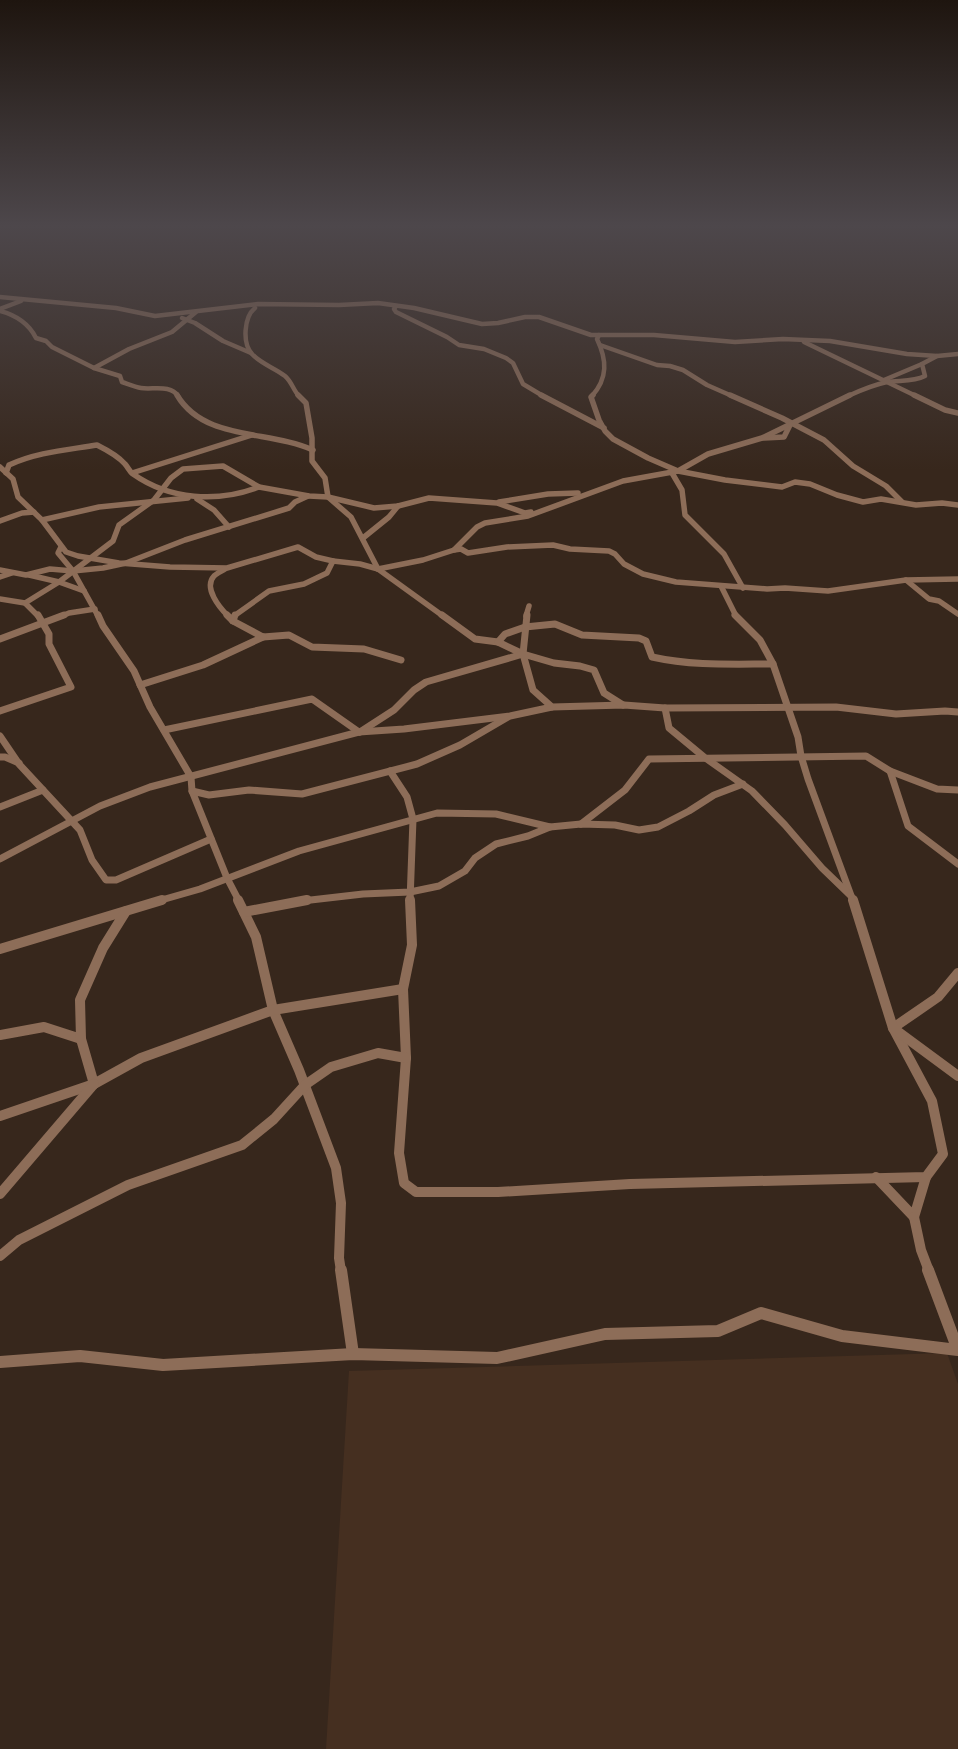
<svg xmlns="http://www.w3.org/2000/svg" width="958" height="1749" viewBox="0 0 958 1749" font-family="'Noto Serif',serif">
<style>
.built{fill:#452f20}
.lines{fill:none;stroke-linecap:round;stroke-linejoin:round}
.minor-far4{stroke:#8d6d58;stroke-width:4.5}
.minor-far3{stroke:#8d6d58;stroke-width:5.5}
.minor-far2{stroke:#8d6d58;stroke-width:7}
.minor-far1{stroke:#8d6d58;stroke-width:10}
.minor{stroke:#8d6d58;stroke-width:12}
</style>
<rect width="100%" height="100%" fill="#37271c"/>
<path class="built" d="M 947,1353 L 958,1384 L 958,1749 L 326,1749 L 349,1371 Z"/>
<g class="lines">
<g class="minor-far4">
<path d="M 0,297 L 116,308 L 155,316 L 258,304 L 339,305 L 378,303 L 414,308 L 482,324 L 498,323 L 525,317 L 539,317 L 591,335 L 654,335 L 735,342 L 783,339 L 830,341 L 907,354 L 937,356"/>
<path d="M 396,306 L 394,309 L 396,312 L 447,337 L 459,345 L 484,349 L 506,358 L 513,363 L 523,384 L 543,396"/>
<path d="M 255,308 C 244,317 242,343 252,354 C 261,364 275,368 285,376 C 292,382 293,390 299,396"/>
<path d="M 0,309 L 21,301"/>
<path d="M 0,311 C 15,315 29,324 36,338 L 46,341 L 52,347 L 94,368 L 120,376 L 122,382 C 128,384 135,387 141,388 C 152,390 171,384 178,396"/>
<path d="M 182,318 L 195,323 L 223,341 L 251,353"/>
<path d="M 804,342 L 916,396"/>
<path d="M 600,345 L 657,365 L 670,366 L 683,370 L 707,385 L 732,396"/>
<path d="M 94,368 L 129,349 L 172,332 L 196,312"/>
<path d="M 884,380 L 922,364"/>
<path d="M 592,396 C 608,378 607,360 597,339 L 599,335"/>
<path d="M 848,396 C 861,390 873,385 887,382 C 900,380 913,382 925,376 L 922,364 L 937,356 L 958,354"/>
</g>
<g class="minor-far3">
<path d="M 177,395 C 204,441 269,430 313,450"/>
<path d="M 298,395 L 306,403 L 312,438 L 312,461 L 325,478 L 328,497 L 351,517 L 378,569"/>
<path d="M 541,395 L 604,428"/>
<path d="M 593,395 L 591,397 L 599,420 L 605,431 L 613,439 L 648,458 L 678,471 L 725,480 L 782,487 L 795,482 L 810,484 L 837,495 L 863,502 L 881,499 L 916,505 L 942,503 L 958,505"/>
<path d="M 730,395 L 782,418 L 824,440 L 853,466 L 886,486 L 902,502"/>
<path d="M 914,395 L 945,410 L 958,413"/>
<path d="M 764,438 L 784,437 L 791,423"/>
<path d="M 0,467 L 13,479 L 18,497 L 42,520 L 99,507 L 188,498"/>
<path d="M 6,473 L 9,465 C 37,452 67,450 97,445 C 107,450 118,456 125,464 C 128,467 129,471 133,474 C 170,500 217,503 259,487"/>
<path d="M 132,473 L 252,435"/>
<path d="M 672,473 L 682,490 L 685,515 L 724,554 L 743,588"/>
<path d="M 197,499 L 214,510 L 229,527"/>
<path d="M 499,502 L 548,494 L 578,493"/>
<path d="M 42,520 L 66,552 L 78,556 L 119,563 L 170,567 L 227,568 L 298,547 L 316,557 L 333,561"/>
<path d="M 0,521 L 22,513 L 34,512"/>
<path d="M 363,538 L 389,517 L 398,506"/>
<path d="M 61,547 L 58,553 L 73,571 L 98,616"/>
<path d="M 454,550 L 461,549 L 468,553 L 507,547 L 553,545 L 570,549 L 609,551 L 615,554 L 624,564 L 643,574 L 676,582 L 767,589 L 785,588 L 828,591 L 906,580 L 929,599 L 939,601 L 958,614"/>
<path d="M 225,569 C 222,571 217,573 214,576 C 203,588 220,608 228,616"/>
<path d="M 378,569 L 423,560 L 454,550 L 477,527 L 485,523 L 528,516 L 623,481 L 678,471 L 708,454 L 762,438 L 850,395"/>
<path d="M 0,570 L 26,575 L 50,569 L 73,571 L 103,568 L 126,563 L 185,540 L 289,508 L 295,502 L 308,496"/>
<path d="M 29,575 L 59,582 L 84,591"/>
<path d="M 0,577 L 12,573"/>
<path d="M 906,580 L 958,579"/>
<path d="M 721,586 L 736,616"/>
<path d="M 0,599 L 25,603 L 38,616"/>
<path d="M 25,603 L 59,582 L 113,541 L 119,525 L 154,500 L 171,478 L 183,469 L 223,466 L 259,487 L 309,496 L 328,497 L 374,508 L 398,506 L 429,498 L 497,503 L 525,513 L 531,512"/>
<path d="M 62,616 L 69,613 L 95,609"/>
<path d="M 234,616 L 269,591 L 304,584 L 327,573 L 333,561 L 360,564 L 378,569 L 443,616"/>
<path d="M 526,616 L 529,606"/>
</g>
<g class="minor-far2">
<path d="M 98,615 L 103,626 L 134,671 L 150,707 L 191,777 L 192,791 L 227,878 L 239,901"/>
<path d="M 227,615 L 233,621 L 263,637 L 289,635 L 312,647 L 364,649 L 401,660"/>
<path d="M 442,615 L 475,639 L 498,642 L 523,654 L 533,690 L 552,707 L 624,705 L 665,708 L 836,707 L 896,714 L 945,711 L 958,712"/>
<path d="M 735,615 L 760,640 L 773,664 L 798,737 L 801,756 L 808,779 L 853,901"/>
<path d="M 233,621 L 235,615"/>
<path d="M 0,639 L 64,615"/>
<path d="M 498,642 L 505,634 L 525,627 L 555,624 L 582,635 L 639,638 L 646,641 L 652,657 C 692,666 732,664 773,664"/>
<path d="M 523,654 L 527,615"/>
<path d="M 140,685 L 203,665 L 263,637"/>
<path d="M 665,708 L 669,728 L 704,757 L 752,791 L 785,825 L 822,868 L 851,896"/>
<path d="M 0,711 L 71,687 L 49,644 L 49,634 L 38,615"/>
<path d="M 164,730 L 312,699 L 359,732"/>
<path d="M 360,732 L 394,710 L 414,690 L 426,682 L 523,654 L 554,663 L 580,666 L 594,670 L 604,693 L 623,705"/>
<path d="M 0,736 L 19,764 L 80,830 L 92,860 L 106,880 L 116,880 L 211,839"/>
<path d="M 0,757 L 5,757 L 19,763"/>
<path d="M 390,771 L 407,797 L 413,819 L 410,901"/>
<path d="M 890,771 L 937,789 L 958,790"/>
<path d="M 192,791 L 209,795 L 249,790 L 302,794 L 417,764 L 460,745 L 508,717"/>
<path d="M 0,807 L 43,790"/>
<path d="M 581,824 L 625,790 L 649,759 L 866,756 L 890,771 L 908,826 L 958,864"/>
<path d="M 0,859 L 100,806 L 150,787 L 359,732 L 404,729 L 510,716 L 552,707"/>
<path d="M 158,901 L 200,889 L 299,851 L 437,813 L 496,814 L 550,827"/>
<path d="M 302,901 L 363,894 L 410,892 L 439,886 L 465,871 L 475,858 L 496,844 L 528,836 L 550,827 L 581,824 L 615,825 L 639,830 L 658,827 L 689,811 L 714,795 L 743,784"/>
</g>
<g class="minor-far1">
<path d="M 238,900 L 256,937 L 273,1010 L 299,1070 L 336,1168 L 341,1203 L 339,1258 L 341,1271"/>
<path d="M 410,900 L 412,945 L 403,989 L 406,1058 L 399,1153 L 404,1183 L 416,1192 L 498,1192 L 630,1184 L 926,1177 L 943,1154 L 932,1101 L 893,1028 L 938,997 L 958,973"/>
<path d="M 853,900 L 893,1028 L 958,1076"/>
<path d="M 244,912 L 307,900"/>
<path d="M 0,949 L 162,900"/>
<path d="M 0,1035 L 44,1027 L 81,1039"/>
<path d="M 94,1084 L 81,1039 L 80,1000 L 103,948 L 126,911"/>
<path d="M 0,1116 L 94,1084 L 141,1058 L 273,1010 L 403,989"/>
<path d="M 876,1177 L 914,1217 L 926,1177"/>
<path d="M 0,1194 L 94,1084"/>
<path d="M 914,1217 L 921,1250 L 929,1271"/>
<path d="M 0,1256 L 19,1240 L 128,1185 L 242,1145 L 274,1119 L 305,1085 L 331,1067 L 378,1053 L 406,1058"/>
</g>
<g class="minor">
<path d="M 341,1270 L 353,1354"/>
<path d="M 0,1362 L 80,1356 L 163,1365 L 353,1354 L 497,1358 L 605,1334 L 718,1331 L 761,1313 L 842,1336 L 958,1350 L 928,1270"/>
</g>
</g>
<linearGradient id="sky" x2="0" y2="1"><stop stop-color="#1e150f"/><stop offset="0.48" stop-color="#4d474b"/><stop offset="1" stop-color="#4d474b" stop-opacity="0"/></linearGradient>
<rect width="958" height="470" fill="url(#sky)"/>
</svg>
